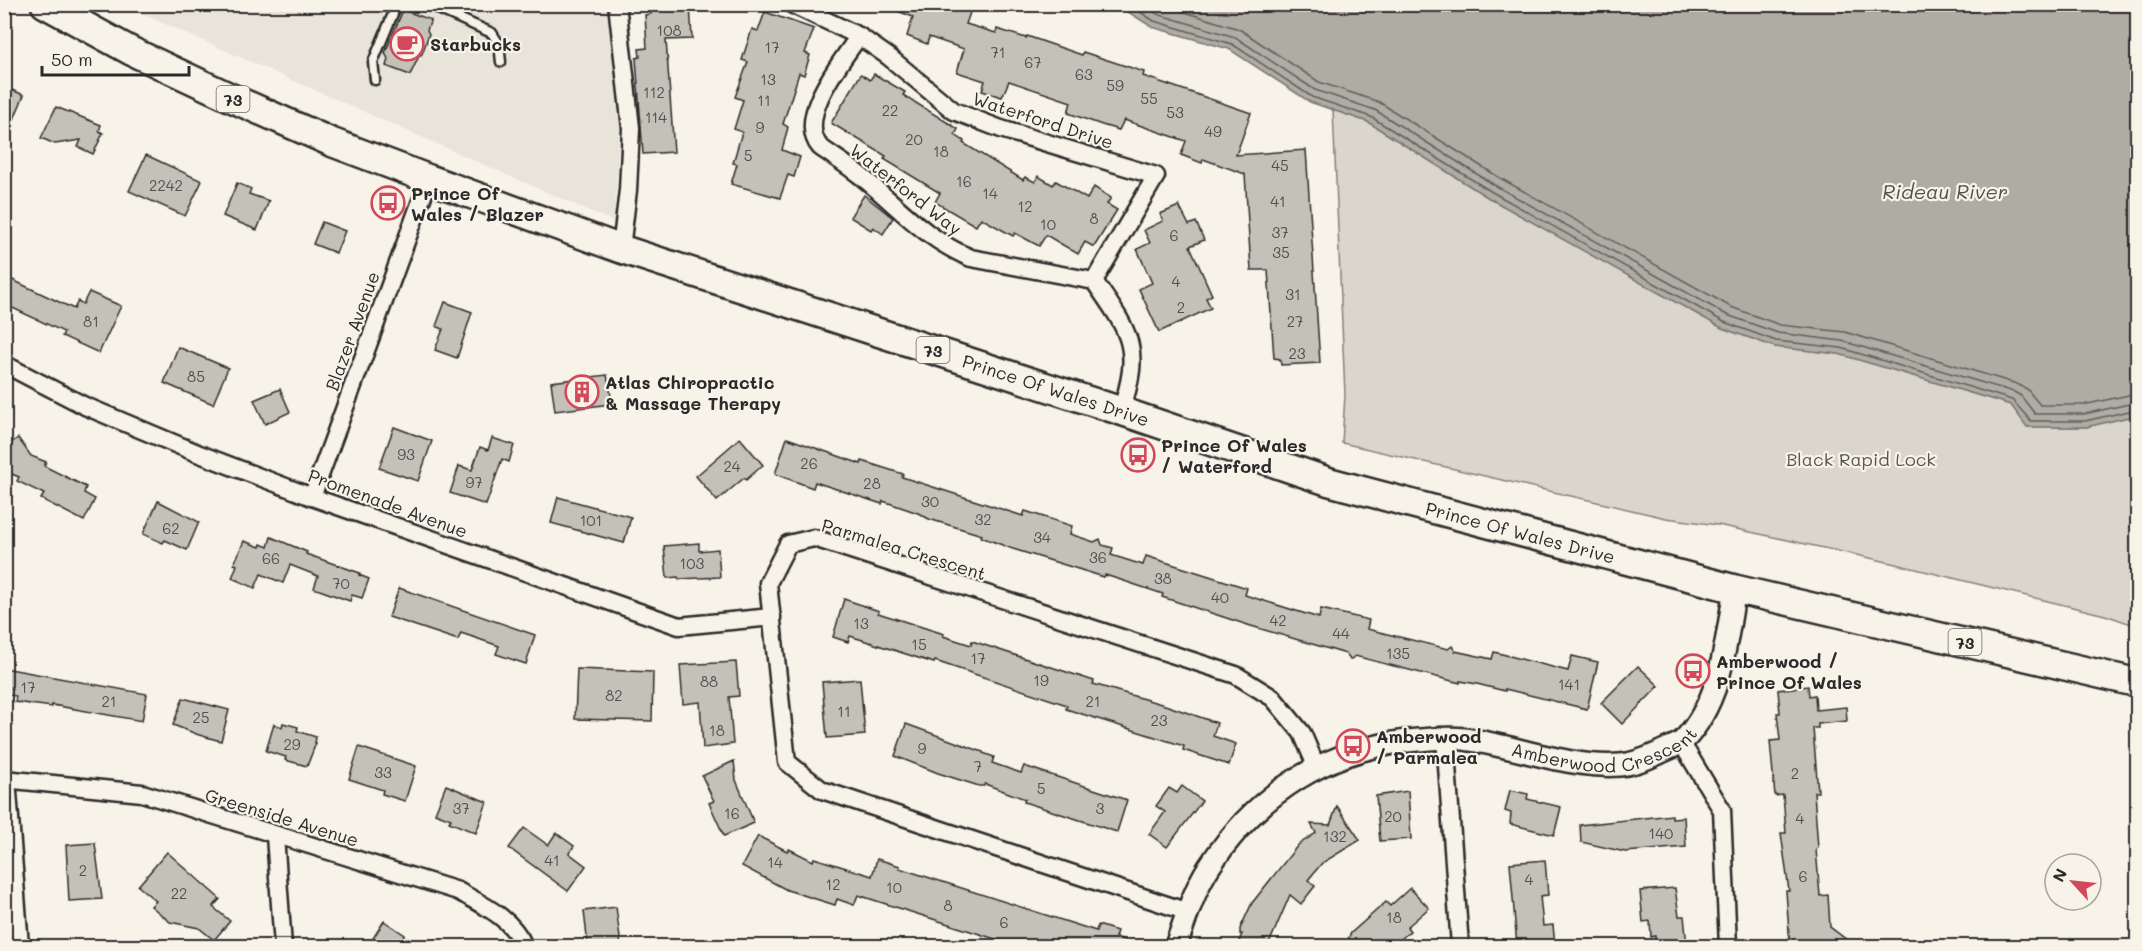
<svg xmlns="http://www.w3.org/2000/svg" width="2142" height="951" viewBox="0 0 2142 951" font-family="Mali,sans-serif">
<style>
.built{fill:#e8e4da}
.green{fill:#dad6cc;stroke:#82807c;stroke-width:1.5}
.water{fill:#afaca4;stroke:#7a7874;stroke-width:1.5}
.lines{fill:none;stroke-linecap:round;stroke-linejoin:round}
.shore{stroke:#605f5b;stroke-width:1.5}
.building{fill:#c4c1b9;stroke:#2b2b2b;stroke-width:1.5}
.service-casing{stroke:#2b2b2b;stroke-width:13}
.minor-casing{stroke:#2b2b2b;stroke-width:21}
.tertiary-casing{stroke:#2b2b2b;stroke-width:26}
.primary-casing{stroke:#2b2b2b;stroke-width:32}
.service{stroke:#f7f3e8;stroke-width:8}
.minor{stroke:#f7f3e8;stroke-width:16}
.tertiary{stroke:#f7f3e8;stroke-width:21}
.primary{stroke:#f7f3e8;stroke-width:27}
.labels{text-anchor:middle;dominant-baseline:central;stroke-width:4.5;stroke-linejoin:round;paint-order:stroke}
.number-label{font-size:15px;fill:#51504e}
.shield{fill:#f7f3e8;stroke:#686764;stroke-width:1.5}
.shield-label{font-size:16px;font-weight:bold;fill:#2b2b2b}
.poi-label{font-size:18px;font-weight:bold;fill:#2b2b2b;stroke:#f7f3e8;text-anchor:start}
.street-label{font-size:18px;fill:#2b2b2b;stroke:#f7f3e8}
.park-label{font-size:18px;fill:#575653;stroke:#f7f3e8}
.water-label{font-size:20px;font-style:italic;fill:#53524f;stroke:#f7f3e8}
</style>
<rect width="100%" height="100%" fill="#f7f3e8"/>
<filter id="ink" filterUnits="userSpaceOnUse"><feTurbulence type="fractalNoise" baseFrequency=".0167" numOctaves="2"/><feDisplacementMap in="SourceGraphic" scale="12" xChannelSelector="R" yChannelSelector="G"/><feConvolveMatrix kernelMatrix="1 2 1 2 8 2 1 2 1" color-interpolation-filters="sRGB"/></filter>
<g filter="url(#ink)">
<path class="built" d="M 122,5 L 613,5 L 620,119 L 614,222 Z"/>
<path class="green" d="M 1333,110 L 1368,122 L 1489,198 L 1722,328 L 1775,347 L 1839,354 L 2011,405 L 2028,427 L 2086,427 L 2137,415 L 2137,626 L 2105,615 L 1879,560 L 1718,525 L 1666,518 L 1342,443 L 1345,395 Z"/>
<path class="water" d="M 1117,5 L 2137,5 L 2137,415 L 2086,427 L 2027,427 L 2011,405 L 1839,354 L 1775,347 L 1722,328 L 1489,198 L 1368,122 L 1310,102 L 1229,49 L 1152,27 Z"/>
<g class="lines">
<g class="shore">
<path d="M 1128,4 L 1154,21 L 1232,44 L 1312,97 L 1371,117 L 1492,192 L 1724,322 L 1776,341 L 1841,348 L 2012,400 L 2031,421 L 2085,421 L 2138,409"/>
<path d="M 1142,4 L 1157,14 L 1235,37 L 1315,90 L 1375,110 L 1496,186 L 1727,315 L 1778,333 L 1842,341 L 2014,392 L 2021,396 L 2035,414 L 2084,414 L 2138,402"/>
<path d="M 1159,4 L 1239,29 L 1319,82 L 1379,102 L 1500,178 L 1731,307 L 1780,325 L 1845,332 L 2017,384 L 2027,389 L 2040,405 L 2083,405 L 2138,393"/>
</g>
</g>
<g class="building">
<path d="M 657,4 L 690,4 L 692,39 L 666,40 L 674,152 L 643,154 L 636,58 L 640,57 L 639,49 L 647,48 L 645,15 L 651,14 L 650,6 Z"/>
<path d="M 886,4 L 973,4 L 966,24 L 996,33 L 997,29 L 1026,38 L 1027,36 L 1082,55 L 1083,52 L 1144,72 L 1143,76 L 1251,113 L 1236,155 L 1306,150 L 1320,363 L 1281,365 L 1280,359 L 1274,358 L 1268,270 L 1251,270 L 1245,174 L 1203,159 L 1202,163 L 1181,155 L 1186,141 L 1124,120 L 1119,130 L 1102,125 L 1068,113 L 1071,102 L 1009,81 L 1002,97 L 982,91 L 985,81 L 957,72 L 964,49 L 929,37 L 927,44 L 907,36 L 913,17 L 885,6 Z"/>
<path d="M 403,10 L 431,20 L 427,30 L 429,34 L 422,54 L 419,56 L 410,75 L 386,66 L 388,59 L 385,53 Z"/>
<path d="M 765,12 L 814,29 L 805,53 L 810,55 L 804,75 L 799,73 L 783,124 L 788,127 L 782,150 L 800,157 L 794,177 L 788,175 L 780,198 L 731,184 L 737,164 L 733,163 L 742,132 L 734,129 L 743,100 L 735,97 L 748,62 L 742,60 L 752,29 L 758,31 Z"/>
<path d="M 861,74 L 870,80 L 874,74 L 905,92 L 903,95 L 958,129 L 955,135 L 964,141 L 963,143 L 1023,180 L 1025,177 L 1035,182 L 1038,176 L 1053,185 L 1056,181 L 1087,199 L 1094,187 L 1111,198 L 1107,204 L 1117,210 L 1094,247 L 1085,242 L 1078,254 L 1046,235 L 1039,246 L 1015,233 L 1013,236 L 981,218 L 976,226 L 935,202 L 940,193 L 884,159 L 886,156 L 831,123 Z"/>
<path d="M 4,87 L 24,95 L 5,141 L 4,141 Z"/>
<path d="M 56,107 L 101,125 L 99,131 L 103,133 L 93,154 L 78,147 L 81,140 L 55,144 L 41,138 Z"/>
<path d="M 146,155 L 202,181 L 185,216 L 129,191 Z"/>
<path d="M 237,183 L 251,189 L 249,194 L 269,201 L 257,230 L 223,216 Z"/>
<path d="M 864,195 L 893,218 L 883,234 L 873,227 L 871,230 L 850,217 Z"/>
<path d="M 1179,206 L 1189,225 L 1196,222 L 1204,240 L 1190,246 L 1212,295 L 1206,298 L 1211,308 L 1159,332 L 1139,289 L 1152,283 L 1137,249 L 1150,243 L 1144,230 L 1163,221 L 1160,214 Z"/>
<path d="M 322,222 L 345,231 L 336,253 L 313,244 Z"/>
<path d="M 4,276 L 74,309 L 78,301 L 83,304 L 89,292 L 121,306 L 99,353 L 62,336 L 64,332 L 4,304 Z"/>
<path d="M 445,302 L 472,312 L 457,358 L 435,350 L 443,329 L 436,326 Z"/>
<path d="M 178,347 L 228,368 L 213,404 L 164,383 Z"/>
<path d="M 607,375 L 612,401 L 611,404 L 555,411 L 551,382 Z"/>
<path d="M 280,389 L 290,412 L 265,424 L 254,400 Z"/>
<path d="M 394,427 L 432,441 L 418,481 L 379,468 Z"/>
<path d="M 18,438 L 31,456 L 46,462 L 44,466 L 86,487 L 84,493 L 95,499 L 84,521 L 41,499 L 44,494 L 17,481 L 19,477 L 4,471 L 4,448 Z"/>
<path d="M 492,438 L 514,445 L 509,462 L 502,459 L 486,505 L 450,493 L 459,466 L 472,470 L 480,447 L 488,450 Z"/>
<path d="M 740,438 L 763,465 L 746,480 L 744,478 L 717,501 L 696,476 Z"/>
<path d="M 787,438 L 861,464 L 862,461 L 903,474 L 902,477 L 1023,516 L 1025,511 L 1072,526 L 1070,534 L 1094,542 L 1100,539 L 1102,545 L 1113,548 L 1111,555 L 1143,565 L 1146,556 L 1247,588 L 1245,595 L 1319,618 L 1321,609 L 1369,620 L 1367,629 L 1448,649 L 1452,646 L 1455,651 L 1492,659 L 1494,652 L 1568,671 L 1572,656 L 1598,662 L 1587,709 L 1505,689 L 1505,691 L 1477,684 L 1460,681 L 1460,683 L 1355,656 L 1350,660 L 1346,654 L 1251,626 L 1162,597 L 1163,594 L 1121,580 L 1105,575 L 1104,577 L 1013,549 L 981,537 L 982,535 L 929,519 L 918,513 L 883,501 L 882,504 L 815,482 L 813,488 L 775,474 Z"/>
<path d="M 558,497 L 631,517 L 624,543 L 551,523 Z"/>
<path d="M 158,501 L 199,522 L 187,550 L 165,540 L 163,543 L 143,534 Z"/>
<path d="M 271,537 L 307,552 L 306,554 L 360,573 L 359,575 L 369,579 L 362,598 L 352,595 L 350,601 L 314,588 L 318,576 L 290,565 L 283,583 L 261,574 L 255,588 L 232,578 L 237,565 L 234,564 L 244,541 L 260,547 L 261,544 L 268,547 Z"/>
<path d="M 699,543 L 699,551 L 718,549 L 720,577 L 679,579 L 678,577 L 667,578 L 664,546 Z"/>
<path d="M 399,588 L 535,635 L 526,664 L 496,654 L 499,646 L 461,633 L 458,640 L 389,617 Z"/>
<path d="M 844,599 L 879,611 L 878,613 L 944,634 L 943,636 L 971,645 L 972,641 L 1094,681 L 1093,684 L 1168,706 L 1217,723 L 1213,736 L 1236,744 L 1229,765 L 1183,750 L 1184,746 L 1066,709 L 1067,705 L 935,661 L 934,663 L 850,636 L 848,642 L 833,637 Z"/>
<path d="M 736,662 L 739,696 L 729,697 L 733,744 L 703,748 L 700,702 L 683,704 L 680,665 Z"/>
<path d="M 1638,666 L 1659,686 L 1622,724 L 1601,703 Z"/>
<path d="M 4,668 L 147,694 L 142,721 L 52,705 L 52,707 L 15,702 L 16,696 L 4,694 Z"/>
<path d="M 577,669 L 653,672 L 652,721 L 575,719 Z"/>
<path d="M 860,679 L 865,735 L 827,738 L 822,682 Z"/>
<path d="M 1808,686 L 1809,696 L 1815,695 L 1816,710 L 1846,707 L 1847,721 L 1818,724 L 1818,728 L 1813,728 L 1818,792 L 1814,792 L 1818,848 L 1816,849 L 1820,896 L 1828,895 L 1830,927 L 1855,946 L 1790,946 L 1786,891 L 1789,891 L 1781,833 L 1786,833 L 1783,795 L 1775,796 L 1770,741 L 1780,740 L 1777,713 L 1780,713 L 1778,690 Z"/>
<path d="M 183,698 L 229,710 L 221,741 L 199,735 L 173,725 Z"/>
<path d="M 283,723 L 298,727 L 297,731 L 316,737 L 315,743 L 316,743 L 307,766 L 285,760 L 286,757 L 266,751 L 274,724 L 282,727 Z"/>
<path d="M 906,724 L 983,752 L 983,753 L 994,757 L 992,763 L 1021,773 L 1024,766 L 1127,800 L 1117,832 L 1024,802 L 1025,799 L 985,784 L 984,786 L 979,786 L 938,773 L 895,756 Z"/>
<path d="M 359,747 L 416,766 L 405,801 L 382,794 L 383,790 L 349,779 Z"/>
<path d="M 734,761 L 736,780 L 754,823 L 724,836 L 709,803 L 714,801 L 702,776 Z"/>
<path d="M 446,785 L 487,802 L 476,833 L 449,822 L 451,819 L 435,813 Z"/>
<path d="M 1182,786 L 1202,801 L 1167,847 L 1149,834 L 1165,812 L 1156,806 L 1169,788 L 1177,793 Z"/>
<path d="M 1510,790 L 1528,794 L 1527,799 L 1561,807 L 1554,835 L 1510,824 L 1511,813 L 1505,811 Z"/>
<path d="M 1408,791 L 1411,839 L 1380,841 L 1376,796 Z"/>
<path d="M 1337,806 L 1360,840 L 1322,863 L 1308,880 L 1315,886 L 1301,904 L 1290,895 L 1268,946 L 1237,946 L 1242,934 L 1240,934 L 1240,929 L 1252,903 L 1298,845 L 1316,833 L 1311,824 L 1330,825 Z"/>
<path d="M 1672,815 L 1672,818 L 1684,817 L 1686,847 L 1625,852 L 1581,842 L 1580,825 Z"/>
<path d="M 524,828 L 548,845 L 556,833 L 574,846 L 569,853 L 586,866 L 568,891 L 509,848 Z"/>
<path d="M 758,836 L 787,851 L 789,849 L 813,861 L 814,858 L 872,876 L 877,859 L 900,866 L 899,868 L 1096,931 L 1098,925 L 1117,931 L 1115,937 L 1134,943 L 1133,946 L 1017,946 L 858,895 L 854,905 L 837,899 L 835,905 L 787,890 L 742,866 Z"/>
<path d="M 95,843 L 102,899 L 69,901 L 66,845 Z"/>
<path d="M 167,852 L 220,899 L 213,907 L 230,921 L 214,940 L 199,928 L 170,922 L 151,906 L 156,901 L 138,886 Z"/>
<path d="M 1545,860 L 1548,895 L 1540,896 L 1543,926 L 1553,925 L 1555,946 L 1517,946 L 1510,863 Z"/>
<path d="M 1410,888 L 1429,908 L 1407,927 L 1410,931 L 1393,946 L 1345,946 L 1351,933 L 1386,902 L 1390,906 Z"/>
<path d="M 1675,888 L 1679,916 L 1684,916 L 1687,946 L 1656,946 L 1655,936 L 1651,937 L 1650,921 L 1643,922 L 1640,891 Z"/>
<path d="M 616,907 L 621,946 L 588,946 L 584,911 Z"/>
<path d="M 384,921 L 405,935 L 398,946 L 368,946 Z"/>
</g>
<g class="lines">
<g class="service-casing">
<g id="service">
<path d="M 427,4 L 492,33 L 499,44 L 501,62"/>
<path d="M 375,80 L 373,62 L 397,4"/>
</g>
</g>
<g class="minor-casing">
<g id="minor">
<path d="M 617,4 L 631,128 L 628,190 L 621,249"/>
<path d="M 791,4 L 859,36 L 889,57 L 954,111 L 1001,129 L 1156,176 L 1094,281"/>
<path d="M 859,36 C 842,61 795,117 820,147 C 834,157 849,166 862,177 C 899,207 927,240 971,258 L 1094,281 C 1131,334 1142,348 1121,411"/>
<path d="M 4,364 L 85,406 L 197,453 L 312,497 L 679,626 L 772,617"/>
<path d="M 312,497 L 429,179"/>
<path d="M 1445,738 L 1460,946"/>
<path d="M 1681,742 L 1722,810 L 1728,946"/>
<path d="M 4,779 L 142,793 L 458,891 C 483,905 512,918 524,946"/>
<path d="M 7,779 L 20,946"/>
<path d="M 275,836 L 283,946"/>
<path d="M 1188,912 L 822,790 L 787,762 L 768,583 L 788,544 L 814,538 L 1236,675 L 1273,698 L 1302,733 L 1317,768"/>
</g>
</g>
<g class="tertiary-casing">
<g id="tertiary">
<path id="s1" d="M 1176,946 C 1185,920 1194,890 1209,867 C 1258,792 1329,747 1418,740 C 1433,739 1449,737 1464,739 C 1513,745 1571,769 1620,765 C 1634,764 1646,759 1659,753 C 1666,749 1677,746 1683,741 C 1722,701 1726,641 1735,589"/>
</g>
</g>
<g class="primary-casing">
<g id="primary">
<path id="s2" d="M 45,4 L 131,51 L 236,100 L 331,142 L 429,179 L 621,249 L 1121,411 L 1330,482 L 1735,589 L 2138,683"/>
</g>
</g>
<use href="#service" class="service"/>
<use href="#minor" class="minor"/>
<use href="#tertiary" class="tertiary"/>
<use href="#primary" class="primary"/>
</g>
</g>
<defs>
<g id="cafe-ring" transform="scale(1.725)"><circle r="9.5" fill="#f7f3e8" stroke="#d1495b" stroke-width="1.5"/><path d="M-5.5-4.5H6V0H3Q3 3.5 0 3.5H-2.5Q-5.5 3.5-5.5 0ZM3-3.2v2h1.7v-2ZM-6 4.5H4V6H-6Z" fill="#d1495b"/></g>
<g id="bus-ring" transform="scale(1.725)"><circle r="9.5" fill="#f7f3e8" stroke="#d1495b" stroke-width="1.5"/><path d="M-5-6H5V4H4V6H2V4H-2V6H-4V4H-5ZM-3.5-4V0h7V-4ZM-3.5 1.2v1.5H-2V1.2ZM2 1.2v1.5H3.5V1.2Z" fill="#d1495b"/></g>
<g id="building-ring" transform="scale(1.725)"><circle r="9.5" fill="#f7f3e8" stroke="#d1495b" stroke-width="1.5"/><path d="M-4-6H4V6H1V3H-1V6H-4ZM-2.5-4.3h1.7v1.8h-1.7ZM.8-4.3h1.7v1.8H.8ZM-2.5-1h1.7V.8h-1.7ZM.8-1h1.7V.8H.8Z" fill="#d1495b"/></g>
</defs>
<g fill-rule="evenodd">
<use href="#cafe-ring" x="407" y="44"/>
<use href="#bus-ring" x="388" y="203"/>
<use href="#building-ring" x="582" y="392"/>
<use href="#bus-ring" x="1138" y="455"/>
<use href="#bus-ring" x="1693" y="671"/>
<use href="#bus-ring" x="1353" y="746"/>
</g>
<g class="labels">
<g class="number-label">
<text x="669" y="30">108</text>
<text x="772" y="47">17</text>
<text x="998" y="52">71</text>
<text x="1033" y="62">67</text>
<text x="1084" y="74">63</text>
<text x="768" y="79">13</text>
<text x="1115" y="85">59</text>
<text x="654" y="92">112</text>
<text x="1149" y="98">55</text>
<text x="764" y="100">11</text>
<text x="890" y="110">22</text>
<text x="1175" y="112">53</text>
<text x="656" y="117">114</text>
<text x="760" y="127">9</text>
<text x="1213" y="131">49</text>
<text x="914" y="139">20</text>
<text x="941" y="151">18</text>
<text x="748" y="155">5</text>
<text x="1280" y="165">45</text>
<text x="964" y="181">16</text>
<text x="166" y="185">2242</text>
<text x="990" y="193">14</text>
<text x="1278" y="201">41</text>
<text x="1025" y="206">12</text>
<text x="1094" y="218">8</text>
<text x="1048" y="224">10</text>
<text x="1280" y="232">37</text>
<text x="1174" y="235">6</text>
<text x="1281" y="252">35</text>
<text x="1176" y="281">4</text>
<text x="1293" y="294">31</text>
<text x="1181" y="307">2</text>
<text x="91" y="321">81</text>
<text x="1295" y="321">27</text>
<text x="1297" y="353">23</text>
<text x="196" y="376">85</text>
<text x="406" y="454">93</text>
<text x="809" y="463">26</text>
<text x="732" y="466">24</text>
<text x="474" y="482">97</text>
<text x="872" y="483">28</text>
<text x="930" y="501">30</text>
<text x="983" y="519">32</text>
<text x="591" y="520">101</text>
<text x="171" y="528">62</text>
<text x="1042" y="537">34</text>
<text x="1098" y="557">36</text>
<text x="271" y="558">66</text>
<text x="692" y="563">103</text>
<text x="1163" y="578">38</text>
<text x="341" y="583">70</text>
<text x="1220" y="597">40</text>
<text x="1278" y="620">42</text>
<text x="861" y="623">13</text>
<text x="1341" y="633">44</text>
<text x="919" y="644">15</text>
<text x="1398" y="653">135</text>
<text x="978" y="658">17</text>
<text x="1041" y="680">19</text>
<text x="709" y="681">88</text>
<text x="1569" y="684">141</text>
<text x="28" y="687">17</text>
<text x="614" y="695">82</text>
<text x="109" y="701">21</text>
<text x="1093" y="701">21</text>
<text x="844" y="711">11</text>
<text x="201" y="717">25</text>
<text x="1159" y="720">23</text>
<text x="717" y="730">18</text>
<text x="292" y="744">29</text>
<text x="922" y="748">9</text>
<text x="978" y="766">7</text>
<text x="383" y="772">33</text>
<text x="1795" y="773">2</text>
<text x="1041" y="788">5</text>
<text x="461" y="808">37</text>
<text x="1100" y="808">3</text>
<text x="732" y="813">16</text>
<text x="1393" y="816">20</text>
<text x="1800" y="818">4</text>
<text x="1661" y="833">140</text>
<text x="1335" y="836">132</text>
<text x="552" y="860">41</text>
<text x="775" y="862">14</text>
<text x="83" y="870">2</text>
<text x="1803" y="876">6</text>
<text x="1529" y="879">4</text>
<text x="833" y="884">12</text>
<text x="894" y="887">10</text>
<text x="179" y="893">22</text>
<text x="948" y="905">8</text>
<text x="1394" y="917">18</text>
<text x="1004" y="922">6</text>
</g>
<g class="shield">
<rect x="216.5" y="86" width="33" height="26" rx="4.5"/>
<rect x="916.5" y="337" width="33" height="26" rx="4.5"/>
<rect x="1948.5" y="629" width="33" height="26" rx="4.5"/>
</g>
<g class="shield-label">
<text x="233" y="99">73</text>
<text x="933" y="350">73</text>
<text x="1965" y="642">73</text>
</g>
<g class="poi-label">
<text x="430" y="44">Starbucks</text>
<text x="411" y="193">Prince Of<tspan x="411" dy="21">Wales / Blazer</tspan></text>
<text x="605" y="382">Atlas Chiropractic<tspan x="605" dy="21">&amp; Massage Therapy</tspan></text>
<text x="1161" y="445">Prince Of Wales<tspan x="1161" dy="21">/ Waterford</tspan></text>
<text x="1716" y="661">Amberwood /<tspan x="1716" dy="21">Prince Of Wales</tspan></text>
<text x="1376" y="736">Amberwood<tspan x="1376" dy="21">/ Parmalea</tspan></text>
</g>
<g class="street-label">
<text transform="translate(1043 120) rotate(18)">Waterford Drive</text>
<text transform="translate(906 189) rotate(38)">Waterford Way</text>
<text transform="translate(352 331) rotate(-70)">Blazer Avenue</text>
<text stroke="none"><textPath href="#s2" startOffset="1084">Prince Of Wales Drive</textPath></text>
<text transform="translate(388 503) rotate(20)">Promenade Avenue</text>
<text stroke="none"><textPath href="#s2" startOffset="1570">Prince Of Wales Drive</textPath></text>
<text transform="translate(904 549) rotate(17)">Parmalea Crescent</text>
<text stroke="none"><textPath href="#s1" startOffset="531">Amberwood Crescent</textPath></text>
<text transform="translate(282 817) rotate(17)">Greenside Avenue</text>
</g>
<g class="park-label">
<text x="1861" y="459">Black Rapid Lock</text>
</g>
<g class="water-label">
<text x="1945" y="191">Rideau River</text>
</g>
</g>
<rect width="2142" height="951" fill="none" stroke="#f7f3e8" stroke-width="24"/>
<rect x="12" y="12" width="2118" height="927" fill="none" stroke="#2b2b2b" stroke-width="2" filter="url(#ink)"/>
<g transform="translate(2073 882) rotate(297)"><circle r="28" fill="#f7f3e8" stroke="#a5a39c" stroke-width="1.5"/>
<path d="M0-4.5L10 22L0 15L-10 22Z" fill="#d1495b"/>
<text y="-9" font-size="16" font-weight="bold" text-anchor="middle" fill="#2b2b2b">N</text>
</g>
<path d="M42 66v9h147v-9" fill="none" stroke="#2b2b2b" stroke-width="3"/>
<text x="51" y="66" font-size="18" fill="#2b2b2b" stroke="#f7f3e8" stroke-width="4.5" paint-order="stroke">50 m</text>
</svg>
